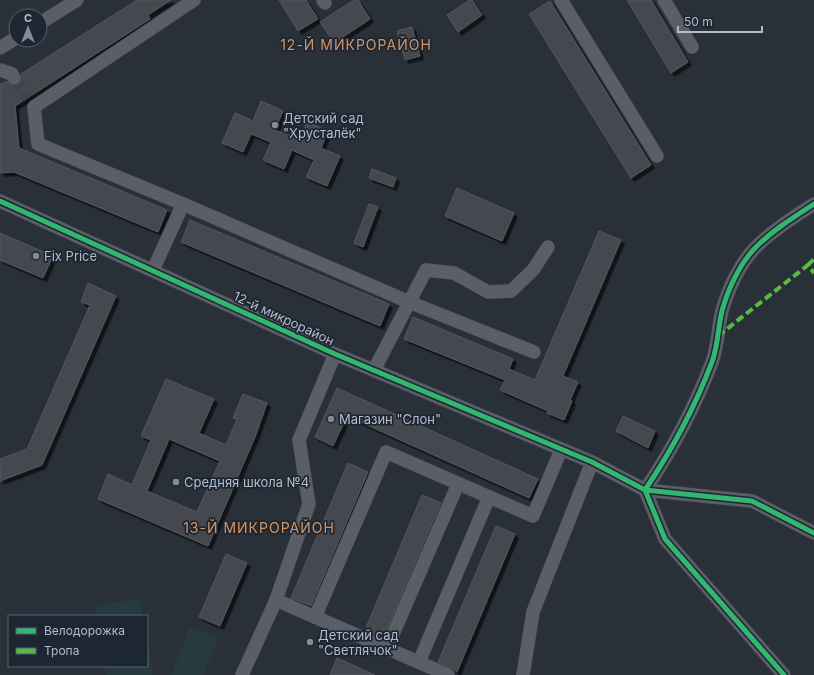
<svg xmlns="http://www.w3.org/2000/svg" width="814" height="675" viewBox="0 0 814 675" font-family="Inter,sans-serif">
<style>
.green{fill:#273a3e}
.building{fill:#444950;stroke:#52575f;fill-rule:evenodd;filter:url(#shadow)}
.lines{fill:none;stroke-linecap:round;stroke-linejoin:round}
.minor-tunnel{stroke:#3f454e;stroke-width:13;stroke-dasharray:13 6;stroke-linecap:butt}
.minor-casing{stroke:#484c53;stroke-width:14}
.minor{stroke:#5a5e66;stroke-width:13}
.quiet{stroke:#58b947;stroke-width:4;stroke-dasharray:8 4;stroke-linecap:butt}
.cycleway-casing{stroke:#1d2633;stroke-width:8}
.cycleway{stroke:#33b770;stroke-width:5}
.poi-dot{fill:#848b96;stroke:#1d2633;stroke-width:1.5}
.labels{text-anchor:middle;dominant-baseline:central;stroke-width:3.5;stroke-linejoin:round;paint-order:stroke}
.poi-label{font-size:13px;fill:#b4bcc9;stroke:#1d2633;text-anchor:start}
.street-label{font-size:13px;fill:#b4bcc9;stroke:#1d2633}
.neighbourhood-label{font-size:14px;letter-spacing:1px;fill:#d59563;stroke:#1d2633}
</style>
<defs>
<filter id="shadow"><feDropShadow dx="3.5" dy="3.5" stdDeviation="0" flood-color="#0009"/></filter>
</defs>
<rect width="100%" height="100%" fill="#2a3038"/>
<g class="green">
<path d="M 140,598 L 143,616 L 97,616 L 95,606 Z"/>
<path d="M 190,627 L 218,638 L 203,675 L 171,675 Z"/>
<path d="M 147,641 L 153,675 L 106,675 L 105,666 L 147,666 Z"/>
</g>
<g class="building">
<path d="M 137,0 L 171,0 L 148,15 L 150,19 L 15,106 L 19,148 L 167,210 L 158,232 L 14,172 L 0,173 L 0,84 L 7,82 L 13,86 L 18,85 L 22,79 L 21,74 Z"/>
<path d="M 279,0 L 306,0 L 318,19 L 298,31 Z"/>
<path d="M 354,0 L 358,0 L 370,19 L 334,43 L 320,22 Z"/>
<path d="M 470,0 L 472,0 L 482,15 L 458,32 L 447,15 Z"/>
<path d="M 627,0 L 651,0 L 688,62 L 671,73 Z"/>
<path d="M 550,1 L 651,165 L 631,178 L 529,14 Z"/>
<path d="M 412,27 L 420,56 L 405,60 L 397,31 Z"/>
<path d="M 261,101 L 283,111 L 275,130 L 300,140 L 307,122 L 328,131 L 321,148 L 340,156 L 327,186 L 306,177 L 314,160 L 292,150 L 284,169 L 263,160 L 271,142 L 251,134 L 243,152 L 222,143 L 235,113 L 253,121 Z"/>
<path d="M 372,169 L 396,178 L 393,187 L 369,178 Z"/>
<path d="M 457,188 L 514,213 L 502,241 L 445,216 Z"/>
<path d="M 369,204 L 378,207 L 363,247 L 354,243 Z"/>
<path d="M 190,220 L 389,304 L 380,326 L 181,242 Z"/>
<path d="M 599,231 L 621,240 L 563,376 L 578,382 L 570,400 L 572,401 L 564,420 L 547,413 L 548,411 L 500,390 L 505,380 L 404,339 L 413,317 L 513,359 L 509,369 L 535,380 Z"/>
<path d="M 0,233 L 53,256 L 43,278 L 0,260 Z"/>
<path d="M 88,283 L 116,296 L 42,465 L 0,481 L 0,459 L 27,449 L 90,305 L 81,302 Z"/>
<path d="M 166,379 L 214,399 L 199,433 L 226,445 L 237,419 L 233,418 L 243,394 L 267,403 L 255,437 L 208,546 L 98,499 L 108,474 L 132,485 L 151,440 L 141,436 ZM 169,439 L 220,461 L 197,512 L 147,491 Z"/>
<path d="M 337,388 L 538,479 L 529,498 L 347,416 L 333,446 L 315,437 Z"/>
<path d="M 623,416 L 655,431 L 648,448 L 616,431 Z"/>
<path d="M 348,463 L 368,472 L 311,606 L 291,598 Z"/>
<path d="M 422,495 L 441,503 L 383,638 L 365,630 Z"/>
<path d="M 496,526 L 515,534 L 457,672 L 451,668 L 438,662 Z"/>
<path d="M 226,554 L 247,563 L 220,626 L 199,617 Z"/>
<path d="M 337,658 L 375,675 L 330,675 Z"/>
</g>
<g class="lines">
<path class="minor-tunnel" d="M 14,78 L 28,98"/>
<g class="minor-casing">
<g id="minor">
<path d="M 323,0 L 325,3"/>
<path d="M 561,0 L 657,156"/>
<path d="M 664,0 L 692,47"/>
<path d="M 40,23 L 77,0"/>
<path d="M 0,48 L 16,38"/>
<path d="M 0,70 L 12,74 L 14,78"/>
<path d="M 0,201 L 335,354 L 592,462 L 645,490 L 665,539 L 784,675"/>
<path d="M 183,204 L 38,144 L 34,107 L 194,0"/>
<path d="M 814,204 C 794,217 773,230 756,247 C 740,263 728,289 722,311 C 718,327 718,346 712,362 C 695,407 672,450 645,490 L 752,501 L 814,533"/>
<path d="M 153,270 L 183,204 L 409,302 L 534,352"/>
<path d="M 374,370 L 426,270 L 454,273 L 488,292 L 511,291 L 533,270 L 548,247"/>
<path d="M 276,600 L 448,675"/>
<path d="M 315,617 L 386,452 L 533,516 L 561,450"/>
<path d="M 387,648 L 458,484"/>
<path d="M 419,662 L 489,497"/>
<path d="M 242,675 L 276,600 L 309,504 L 299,440 L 335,354"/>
<path d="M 523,675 L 533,612 L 592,462"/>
</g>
</g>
<use href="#minor" class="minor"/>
<g class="quiet">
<path d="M 808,265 L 814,259"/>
<path d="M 718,336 L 808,265 L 814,273"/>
</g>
<g class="cycleway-casing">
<g id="cycleway">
<path d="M 0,201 L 335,354 L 592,462 L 645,490 L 665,539 L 784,675"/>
<path d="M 814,204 C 794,217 773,230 756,247 C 740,263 728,289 722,311 C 718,327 718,346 712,362 C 695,407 672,450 645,490 L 752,501 L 814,533"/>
</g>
</g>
<use href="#cycleway" class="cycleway"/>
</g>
<g class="poi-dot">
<circle cx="275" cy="125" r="4"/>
<circle cx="36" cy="256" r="4"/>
<circle cx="331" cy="419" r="4"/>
<circle cx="176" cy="482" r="4"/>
<circle cx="310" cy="642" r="4"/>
</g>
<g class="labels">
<g class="poi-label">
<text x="283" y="118">Детский сад<tspan x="283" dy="15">"Хрусталёк"</tspan></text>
<text x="44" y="256">Fix Price</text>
<text x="339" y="419">Магазин "Слон"</text>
<text x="184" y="482">Средняя школа №4</text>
<text x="318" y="635">Детский сад<tspan x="318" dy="15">"Светлячок"</tspan></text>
</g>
<g class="street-label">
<text transform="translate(284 318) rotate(25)">12-й микрорайон</text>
</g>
<g class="neighbourhood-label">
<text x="356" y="44">12-Й МИКРОРАЙОН</text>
<text x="259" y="527">13-Й МИКРОРАЙОН</text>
</g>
</g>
<rect x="8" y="615" width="140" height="52" fill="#1d2633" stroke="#59626f"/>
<rect x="16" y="628" width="20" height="6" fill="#33b770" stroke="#59626f"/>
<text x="44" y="635" font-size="12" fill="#b4bcc9">Велодорожка</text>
<rect x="16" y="648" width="20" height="6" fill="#58b947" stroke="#59626f"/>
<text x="44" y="655" font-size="12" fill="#b4bcc9">Тропа</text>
<g transform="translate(28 28)"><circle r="19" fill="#1d2633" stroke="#59626f"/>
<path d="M0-3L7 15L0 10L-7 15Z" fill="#848b96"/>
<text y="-6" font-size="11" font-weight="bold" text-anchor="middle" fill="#b4bcc9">С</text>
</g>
<path d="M678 26v6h84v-6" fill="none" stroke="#b4bcc9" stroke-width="2"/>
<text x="684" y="26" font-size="12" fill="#b4bcc9" stroke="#1d2633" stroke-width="3" paint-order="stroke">50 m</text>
</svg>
